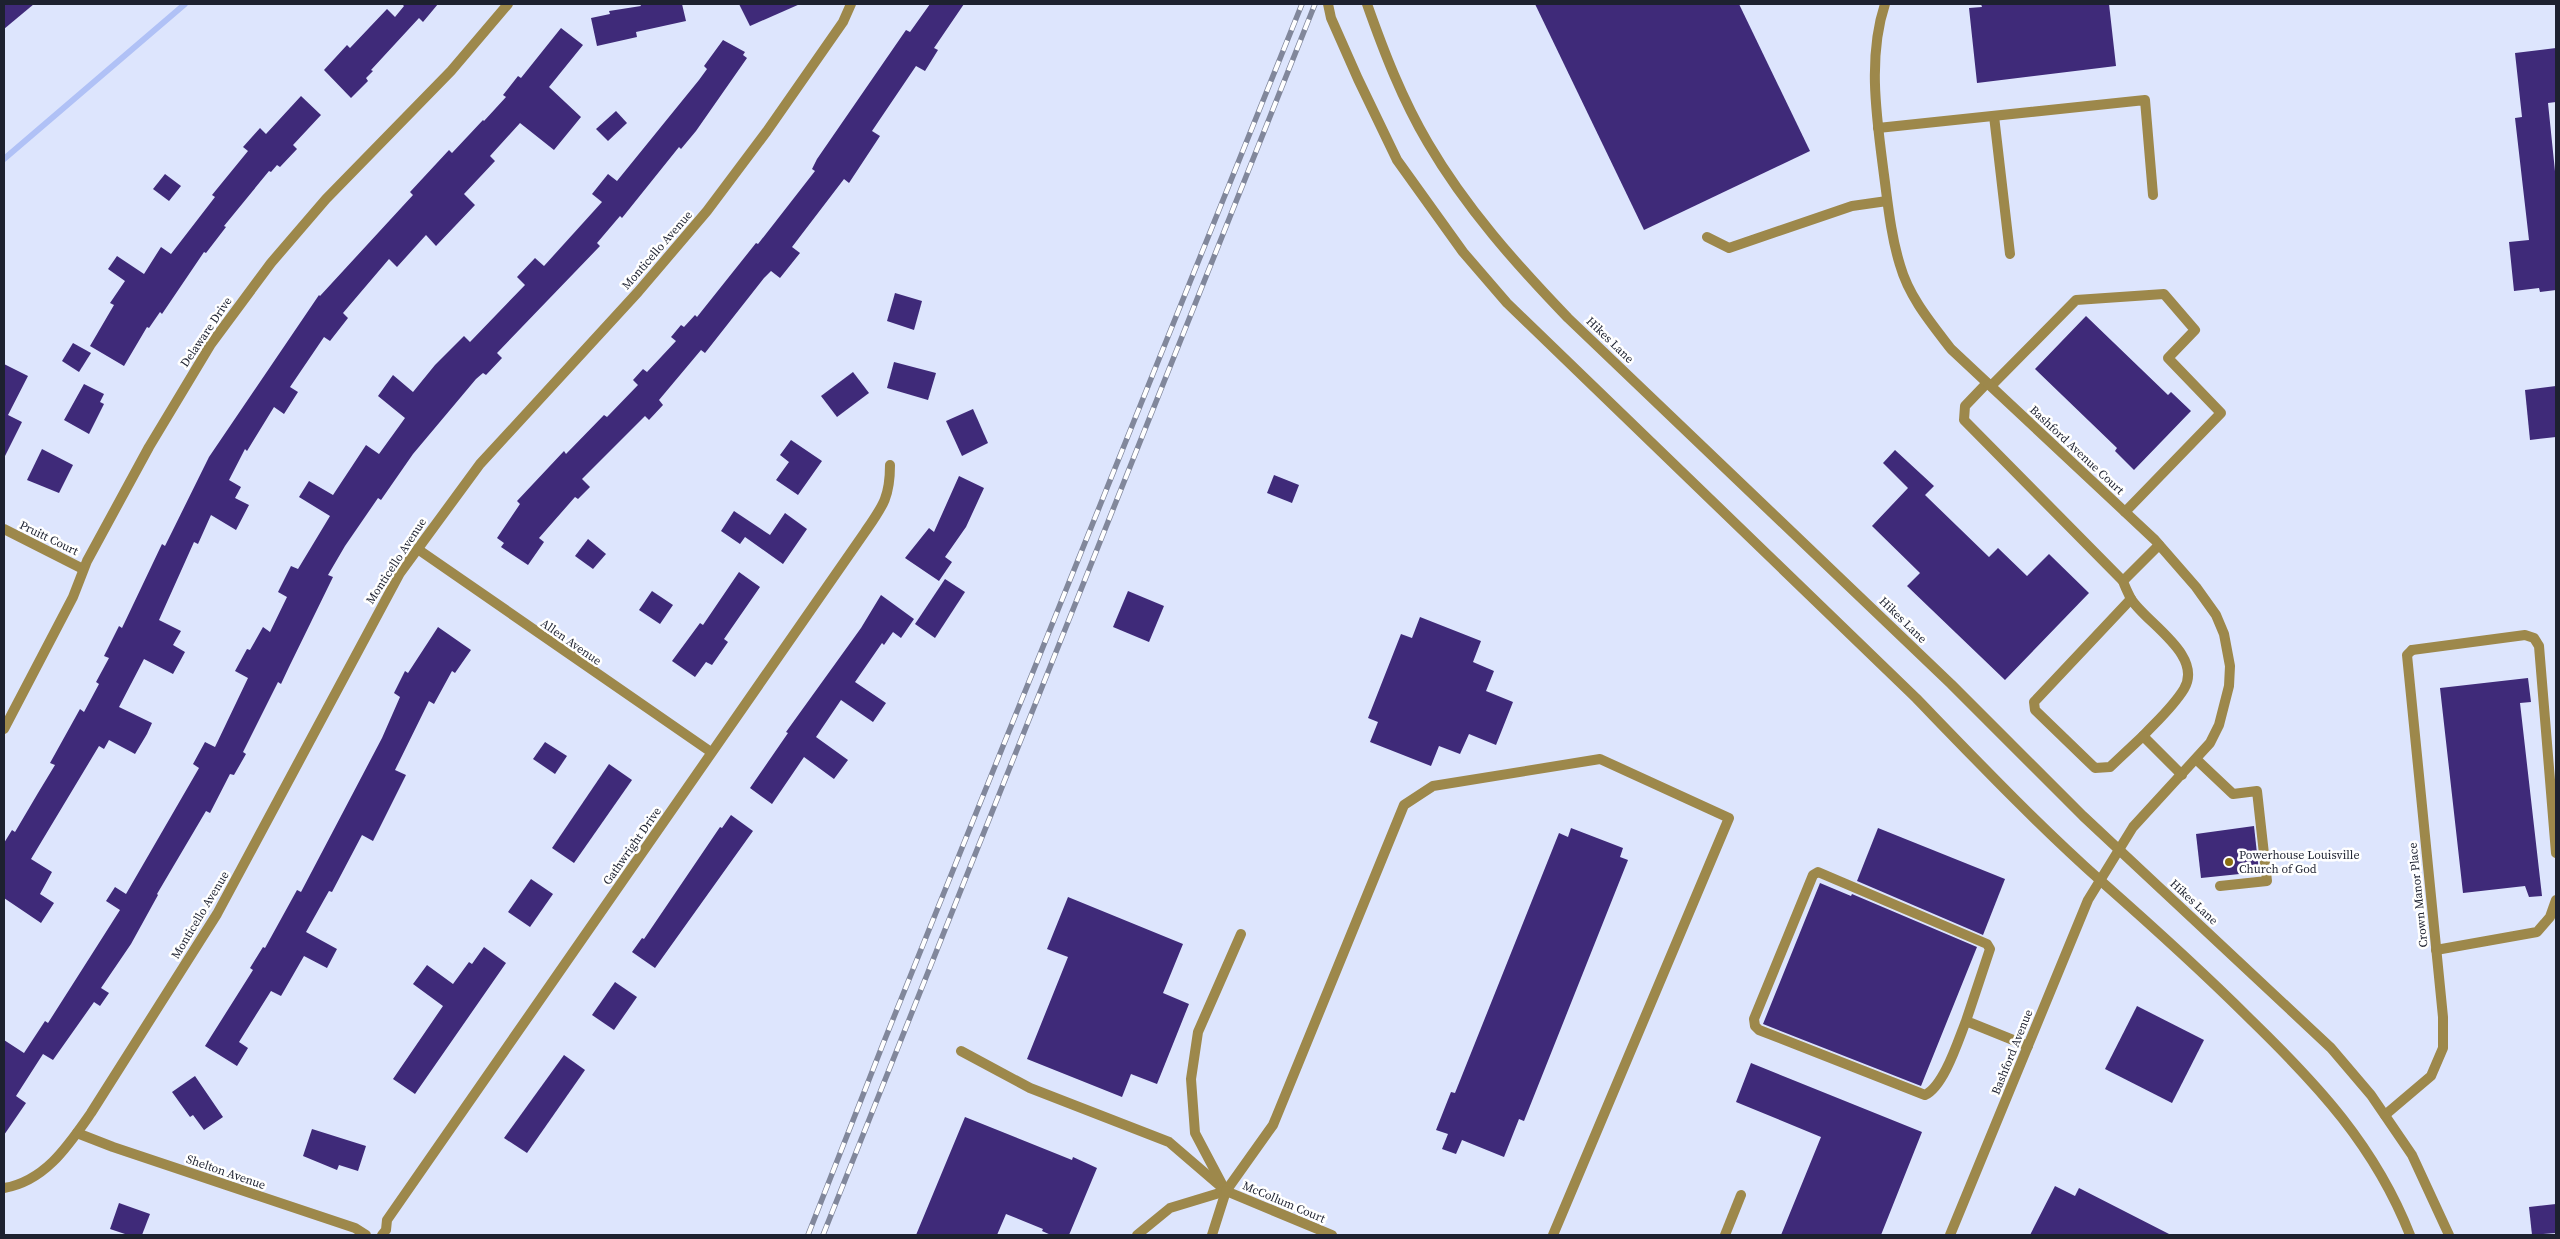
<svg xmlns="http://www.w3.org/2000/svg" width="2560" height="1239" viewBox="0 0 2560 1239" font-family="'Source Serif 4',serif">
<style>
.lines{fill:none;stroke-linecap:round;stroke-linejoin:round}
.stream{stroke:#b0c1f6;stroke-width:6}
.building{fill:#3f2a79}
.service{stroke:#9d884b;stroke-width:10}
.minor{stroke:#9d884b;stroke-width:10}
.tertiary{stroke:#9d884b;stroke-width:10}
.rail-casing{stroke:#81879b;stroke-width:5.5}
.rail{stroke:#fff;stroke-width:4;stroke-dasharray:11;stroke-linecap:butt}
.poi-dot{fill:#8a6f10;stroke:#fff;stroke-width:2}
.labels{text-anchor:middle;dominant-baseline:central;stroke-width:5;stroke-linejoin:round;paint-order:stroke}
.street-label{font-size:12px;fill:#1d2130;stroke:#fff}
.poi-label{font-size:12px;fill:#1d2130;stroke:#fff;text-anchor:start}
</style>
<rect width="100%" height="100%" fill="#dde5fd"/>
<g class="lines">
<path class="stream" d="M 4,159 L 185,4"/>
</g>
<g class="building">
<path d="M 4,4 L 34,4 L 4,29 Z"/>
<path d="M 402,4 L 438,4 L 423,22 L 419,18 L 371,70 L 373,71 L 366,78 L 368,81 L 351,98 L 324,70 L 347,45 L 350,48 L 387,9 L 395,17 L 404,6 Z"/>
<path d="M 640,4 L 682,4 L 686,21 L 636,32 L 637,37 L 597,46 L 591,18 L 610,14 L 609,11 L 641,6 Z"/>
<path d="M 739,4 L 800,4 L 750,26 Z"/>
<path d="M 930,4 L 964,4 L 934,48 L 938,50 L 925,71 L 916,66 L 872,131 L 880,136 L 849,183 L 844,179 L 792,247 L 800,253 L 780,278 L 771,271 L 764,278 L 705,353 L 701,350 L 659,400 L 663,405 L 649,420 L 645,416 L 582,479 L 590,487 L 578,499 L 575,497 L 539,538 L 544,542 L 528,565 L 501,547 L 504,543 L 497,538 L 520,504 L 517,501 L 564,451 L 566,454 L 604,415 L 607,417 L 638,385 L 633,380 L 643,369 L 647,372 L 676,341 L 671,337 L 681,325 L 684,327 L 695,315 L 697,317 L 756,243 L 758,244 L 815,171 L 812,169 L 817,159 L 906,30 L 910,32 Z"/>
<path d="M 1535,4 L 1739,4 L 1810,151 L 1644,230 Z"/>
<path d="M 1981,4 L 2109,4 L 2116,66 L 1977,83 L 1969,8 L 1982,7 Z"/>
<path d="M 561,28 L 583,45 L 549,87 L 581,117 L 554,150 L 520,123 L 490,156 L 495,161 L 464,194 L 475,205 L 436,246 L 426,235 L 397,267 L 389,259 L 343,313 L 348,318 L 330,341 L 324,337 L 290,387 L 298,392 L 284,414 L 274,407 L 247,451 L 245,449 L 229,480 L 241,487 L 235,498 L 249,505 L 236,530 L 211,515 L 198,544 L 194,542 L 159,620 L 181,631 L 173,645 L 185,652 L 173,674 L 144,659 L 119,707 L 152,723 L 147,734 L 135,754 L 109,740 L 104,749 L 99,746 L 31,859 L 52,872 L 40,894 L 54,903 L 41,923 L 4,898 L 4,843 L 12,830 L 15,832 L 38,793 L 55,765 L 50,763 L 80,709 L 84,712 L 99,684 L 96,682 L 109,658 L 104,656 L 119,626 L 122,628 L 162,544 L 165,546 L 209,457 L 319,295 L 320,296 L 413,195 L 410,192 L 449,150 L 452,153 L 483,120 L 484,121 L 506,97 L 503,95 L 518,76 L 521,78 Z"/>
<path d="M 723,40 L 745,52 L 743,55 L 747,58 L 696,131 L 681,149 L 679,147 L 622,218 L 620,216 L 597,243 L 600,246 L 497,353 L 502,358 L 486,375 L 483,373 L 476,379 L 413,454 L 381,500 L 378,498 L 345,546 L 328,575 L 333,577 L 289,667 L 281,684 L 278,682 L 243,752 L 246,754 L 234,775 L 230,774 L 210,813 L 206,811 L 157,894 L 158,895 L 131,944 L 101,988 L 109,993 L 100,1006 L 94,1002 L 53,1060 L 43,1054 L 16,1096 L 26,1103 L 4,1135 L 4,1040 L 24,1053 L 45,1021 L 48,1023 L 120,910 L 106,901 L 115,887 L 126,894 L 199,768 L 193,764 L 205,742 L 215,747 L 248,678 L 235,671 L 247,649 L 250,650 L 263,627 L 270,632 L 287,597 L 278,592 L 291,566 L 298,569 L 330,516 L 299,497 L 309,481 L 333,495 L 366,445 L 379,454 L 405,418 L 378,396 L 393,375 L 413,392 L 435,365 L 464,336 L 470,342 L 525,285 L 517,277 L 535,258 L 544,266 L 602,202 L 592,194 L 608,174 L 617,181 L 699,80 L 707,69 L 704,66 Z"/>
<path d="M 2556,48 L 2556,102 L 2548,103 L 2556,181 L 2556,290 L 2540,292 L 2539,288 L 2514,291 L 2509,242 L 2529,240 L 2515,118 L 2522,117 L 2515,53 Z"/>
<path d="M 301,96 L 321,115 L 293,145 L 297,149 L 280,167 L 277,165 L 271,172 L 269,171 L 224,226 L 226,227 L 206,253 L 204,252 L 162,314 L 160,312 L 149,328 L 147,327 L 124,366 L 90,346 L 114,305 L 110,303 L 125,281 L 108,269 L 117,256 L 144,274 L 161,247 L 171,254 L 215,197 L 212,195 L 248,151 L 243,147 L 260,128 L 266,134 Z"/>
<path d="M 616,111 L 627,123 L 608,141 L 596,129 Z"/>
<path d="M 165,174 L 181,186 L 169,201 L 153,189 Z"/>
<path d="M 895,293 L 922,301 L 914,330 L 887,321 Z"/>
<path d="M 2086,316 L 2168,395 L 2171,392 L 2191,411 L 2134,470 L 2115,451 L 2117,448 L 2035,369 Z"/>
<path d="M 73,343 L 91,353 L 79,372 L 62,361 Z"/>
<path d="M 894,362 L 936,373 L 928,400 L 887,388 Z"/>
<path d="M 4,364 L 28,376 L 8,415 L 22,422 L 4,458 Z"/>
<path d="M 853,372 L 869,393 L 837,417 L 821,396 Z"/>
<path d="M 84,384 L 104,394 L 100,402 L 104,404 L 89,434 L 64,420 Z"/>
<path d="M 2556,386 L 2556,437 L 2530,440 L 2525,390 Z"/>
<path d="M 973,409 L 988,443 L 962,456 L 946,421 Z"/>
<path d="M 791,440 L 822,461 L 798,495 L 776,480 L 789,462 L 780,455 Z"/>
<path d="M 42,449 L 73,465 L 59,493 L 27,480 Z"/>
<path d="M 1895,450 L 1934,486 L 1925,495 L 1989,557 L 1998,548 L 2027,576 L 2049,554 L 2089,593 L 2005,680 L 1907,586 L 1920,573 L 1872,526 L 1908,488 L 1883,463 Z"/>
<path d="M 1274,475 L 1299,485 L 1292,503 L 1267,493 Z"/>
<path d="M 959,476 L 984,488 L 966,527 L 945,557 L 952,562 L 939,581 L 905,558 L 929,528 L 934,532 Z"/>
<path d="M 734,511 L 770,535 L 785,513 L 807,529 L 783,564 L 745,537 L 740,544 L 721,531 Z"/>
<path d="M 588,539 L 606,554 L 593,569 L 575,556 Z"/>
<path d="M 739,572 L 760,587 L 724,639 L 728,642 L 712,665 L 706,662 L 695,677 L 672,661 L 700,623 L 703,625 Z"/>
<path d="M 945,579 L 965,592 L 935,638 L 915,624 Z"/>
<path d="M 652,591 L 673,605 L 660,624 L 639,610 Z"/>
<path d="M 1128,591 L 1164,606 L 1149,642 L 1113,627 Z"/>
<path d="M 881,595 L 914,619 L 901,638 L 893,632 L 884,645 L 882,643 L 855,682 L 886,703 L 873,722 L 841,700 L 816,737 L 848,760 L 834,779 L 804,757 L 772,804 L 750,788 L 788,733 L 786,732 L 861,628 Z"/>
<path d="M 1420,617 L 1481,641 L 1473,662 L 1494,671 L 1486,691 L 1513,702 L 1496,745 L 1469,734 L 1460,754 L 1439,746 L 1431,766 L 1370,742 L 1378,722 L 1368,718 L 1401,634 L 1412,638 Z"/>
<path d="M 438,627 L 471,650 L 455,673 L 452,671 L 434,704 L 429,701 L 395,770 L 406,775 L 373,841 L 362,835 L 332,892 L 329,891 L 306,932 L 337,949 L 327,968 L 304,956 L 281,996 L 271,991 L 239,1042 L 248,1048 L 237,1066 L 205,1046 L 253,970 L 250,968 L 263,947 L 265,948 L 297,890 L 301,892 L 382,738 L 400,697 L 394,693 L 405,671 L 408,673 Z"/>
<path d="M 2528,678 L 2531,702 L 2520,703 L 2542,896 L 2529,897 L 2525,886 L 2463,893 L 2440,688 Z"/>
<path d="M 545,742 L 567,756 L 555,774 L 533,759 Z"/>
<path d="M 609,764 L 632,780 L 574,863 L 552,848 Z"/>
<path d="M 731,815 L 753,831 L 655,968 L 632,952 L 642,938 L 644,939 L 720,827 L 722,828 Z"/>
<path d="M 2254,826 L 2259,872 L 2201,878 L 2196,834 Z"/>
<path d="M 1571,828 L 1623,848 L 1620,857 L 1628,860 L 1524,1121 L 1519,1119 L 1504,1157 L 1462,1140 L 1456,1154 L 1442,1149 L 1448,1134 L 1436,1130 L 1451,1092 L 1455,1093 L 1559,833 L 1568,837 Z"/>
<path d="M 1878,828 L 2005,879 L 1983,935 L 1857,881 Z"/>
<path d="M 531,879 L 553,894 L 530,927 L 508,912 Z"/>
<path d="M 1820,883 L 1851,896 L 1852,894 L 1977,947 L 1921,1086 L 1763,1024 Z"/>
<path d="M 1068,897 L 1183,944 L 1163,993 L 1189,1004 L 1157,1084 L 1131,1074 L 1122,1097 L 1027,1059 L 1068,957 L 1047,949 Z"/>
<path d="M 484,947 L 506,963 L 415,1094 L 393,1079 L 443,1006 L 413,984 L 427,965 L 453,984 L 469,962 L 472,964 Z"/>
<path d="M 615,982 L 637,997 L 614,1030 L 592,1015 Z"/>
<path d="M 2137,1006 L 2204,1040 L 2172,1103 L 2105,1069 Z"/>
<path d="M 564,1055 L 585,1070 L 527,1153 L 504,1138 Z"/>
<path d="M 1751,1063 L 1922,1132 L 1881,1235 L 1781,1235 L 1821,1137 L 1736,1102 Z"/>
<path d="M 195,1076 L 223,1117 L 204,1130 L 193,1115 L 190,1117 L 172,1092 Z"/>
<path d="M 965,1117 L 1072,1160 L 1073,1157 L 1097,1168 L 1069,1235 L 1051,1235 L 1042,1231 L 1043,1229 L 1006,1214 L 997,1235 L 916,1235 Z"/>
<path d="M 312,1129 L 366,1146 L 358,1171 L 339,1165 L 337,1170 L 303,1156 Z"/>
<path d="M 2055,1186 L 2075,1196 L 2079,1188 L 2171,1235 L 2030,1235 Z"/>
<path d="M 119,1203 L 150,1214 L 142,1235 L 128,1235 L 110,1229 Z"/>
<path d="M 2556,1204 L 2556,1233 L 2532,1235 L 2529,1207 Z"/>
</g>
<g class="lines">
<g class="service">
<path d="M 1994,116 L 2010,254"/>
<path d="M 1878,128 L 2145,100 L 2153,195"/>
<path d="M 1707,237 L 1729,248 L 1852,206 L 1887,201"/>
<path d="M 1987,383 L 1965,406 L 1964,420 L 2123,581 L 2159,545"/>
<path d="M 1991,386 L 2076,300 L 2164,294 L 2195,330 L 2168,358 L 2221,413 L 2125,512"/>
<path d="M 2123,581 C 2125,587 2128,593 2131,599 C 2146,623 2204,655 2184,689 C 2173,707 2157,721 2143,736 L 2182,775"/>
<path d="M 2131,599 L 2034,702 L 2035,710 L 2095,768 L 2110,767 L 2143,736"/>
<path d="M 2412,650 L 2525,635 L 2534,638 L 2539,646 L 2556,853"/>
<path d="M 2196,759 L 2233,794 L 2257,791 L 2267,881 L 2220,886"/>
<path d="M 2436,950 L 2537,932 L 2550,917 L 2556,900"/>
<path d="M 1966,1021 C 1958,1041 1944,1086 1925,1095 L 1759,1030 L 1755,1026 L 1754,1019 L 1813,875 L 1818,872 L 1987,944 L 1990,949 L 1966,1021 L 2028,1046"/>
<path d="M 961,1051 L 1030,1088 L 1169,1142 L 1226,1191"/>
<path d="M 1223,1186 L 1195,1133 L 1191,1079 L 1198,1032 L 1241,934"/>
<path d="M 1137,1235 L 1170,1208 L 1226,1191"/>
<path d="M 1212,1235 L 1226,1191 L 1273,1125 L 1404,805 L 1433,786 L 1600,759 L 1729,818 L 1553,1235"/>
<path d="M 1725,1235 L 1741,1195"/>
</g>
<g class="minor">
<path d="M 1885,4 C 1867,58 1877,120 1884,175 C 1888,205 1891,236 1900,265 C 1909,297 1931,323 1951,349 L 2155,540 L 2196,587 L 2216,615 L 2224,634 L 2230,666 L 2229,686 L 2219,725 L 2210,743 L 2133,827 L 2088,900 L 1950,1235"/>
<path d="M 4,529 L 83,569"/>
<path d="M 419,550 L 711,752"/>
<path d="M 4,729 L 73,597 L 87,561 L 149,447 L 211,344 L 271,263 L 326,199 L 451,71 L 508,4"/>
<path d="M 2385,1115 L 2431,1076 L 2443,1048 L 2443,1017 L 2407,655 L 2412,650"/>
<path d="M 77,1133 L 113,1147 L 355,1228 L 366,1235"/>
<path d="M 4,1188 C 45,1181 68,1146 91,1113 L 217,914 L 400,573 L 480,464 L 638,292 L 707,211 L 767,131 L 843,22 L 851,4"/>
<path d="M 1226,1191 L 1332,1235"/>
<path d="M 382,1235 L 386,1230 L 387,1220 L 865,532 C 883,506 890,497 890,465"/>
</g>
<g class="tertiary">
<path d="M 1328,4 L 1331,18 L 1358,79 L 1397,160 L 1463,252 L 1507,303 L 1916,698 C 1976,760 2036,823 2101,881 C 2152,926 2202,971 2250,1019 C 2318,1085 2375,1146 2410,1235"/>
<path d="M 1367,4 C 1384,52 1402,99 1428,143 C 1466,208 1516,264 1568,318 L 1951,684 L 2083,816 L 2331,1048 L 2371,1095 L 2412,1155 L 2449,1235"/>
</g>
<g class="rail-casing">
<g id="rail">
<path d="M 808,1235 L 883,1044 L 1302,4"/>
<path d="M 823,1235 L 1315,4"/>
</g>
</g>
<use href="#rail" class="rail"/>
</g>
<circle class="poi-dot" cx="2229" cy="862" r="5"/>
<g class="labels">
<g class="street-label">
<text transform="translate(657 250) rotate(-49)">Monticello Avenue</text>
<text transform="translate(206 332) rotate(-56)">Delaware Drive</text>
<text transform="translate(1610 340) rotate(44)">Hikes Lane</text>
<text transform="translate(2077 450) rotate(43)">Bashford Avenue Court</text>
<text transform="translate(49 538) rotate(26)">Pruitt Court</text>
<text transform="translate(396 561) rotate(-57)">Monticello Avenue</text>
<text transform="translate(1903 620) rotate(44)">Hikes Lane</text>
<text transform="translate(571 642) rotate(35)">Allen Avenue</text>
<text transform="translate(632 846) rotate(-55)">Gathwright Drive</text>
<text transform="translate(2418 895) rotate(-96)">Crown Manor Place</text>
<text transform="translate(2194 902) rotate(43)">Hikes Lane</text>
<text transform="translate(200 915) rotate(-59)">Monticello Avenue</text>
<text transform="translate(2012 1052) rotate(-68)">Bashford Avenue</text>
<text transform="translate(226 1172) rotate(19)">Shelton Avenue</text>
<text transform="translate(1284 1202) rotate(23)">McCollum Court</text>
</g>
<g class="poi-label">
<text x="2239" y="855">Powerhouse Louisville<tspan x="2239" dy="14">Church of God</tspan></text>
</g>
</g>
<rect width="2560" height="1239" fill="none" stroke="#1d2130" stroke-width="10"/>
</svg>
